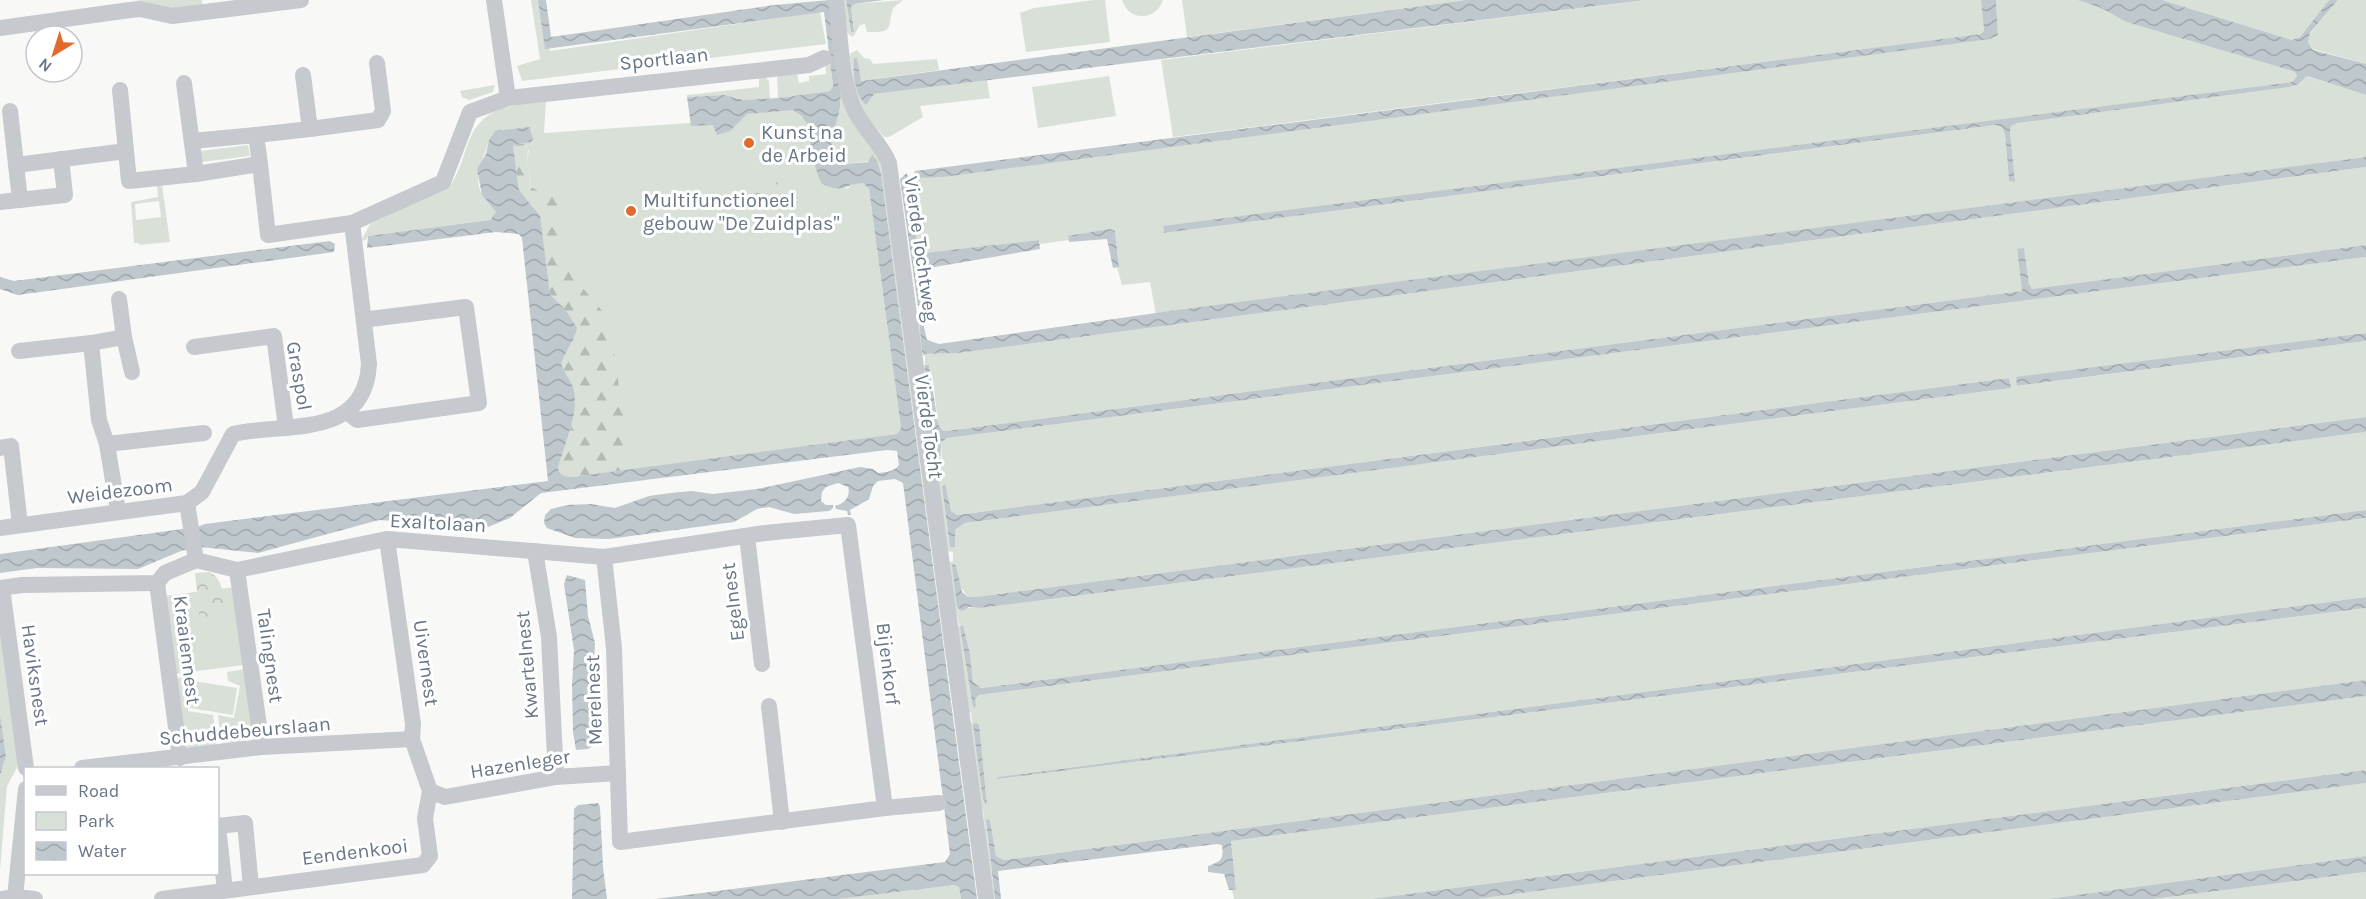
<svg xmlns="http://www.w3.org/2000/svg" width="2366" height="899" viewBox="0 0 2366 899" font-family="Karla,sans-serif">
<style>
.green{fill:#d9e0d7;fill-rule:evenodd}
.forest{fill:url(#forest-firs)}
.park{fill:url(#park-crowns)}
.water{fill:url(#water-waves)}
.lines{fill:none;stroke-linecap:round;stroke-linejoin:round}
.minor{stroke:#c6c9cd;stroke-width:16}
.poi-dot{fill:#e26a2d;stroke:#fff;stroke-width:2}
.labels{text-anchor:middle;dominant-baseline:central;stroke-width:6;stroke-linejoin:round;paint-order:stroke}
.street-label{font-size:20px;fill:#687687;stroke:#fff}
.poi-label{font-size:20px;fill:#687687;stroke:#fff;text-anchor:start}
.water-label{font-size:21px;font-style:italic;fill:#637782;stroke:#fff}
</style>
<defs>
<pattern id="forest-firs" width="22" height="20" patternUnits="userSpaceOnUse" patternTransform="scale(1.5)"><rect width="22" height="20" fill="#d9e0d7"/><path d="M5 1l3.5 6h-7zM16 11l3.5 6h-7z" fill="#b4bab4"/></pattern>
<pattern id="park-crowns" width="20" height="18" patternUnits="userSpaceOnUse" patternTransform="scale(1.5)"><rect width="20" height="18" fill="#d9e0d7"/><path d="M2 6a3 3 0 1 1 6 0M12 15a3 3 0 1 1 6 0" fill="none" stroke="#b4bab4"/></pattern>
<pattern id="water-waves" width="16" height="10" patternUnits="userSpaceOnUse" patternTransform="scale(1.5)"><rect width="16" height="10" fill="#bfc8cd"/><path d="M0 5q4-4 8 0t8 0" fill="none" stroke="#9fa7ac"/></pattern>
</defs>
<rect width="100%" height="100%" fill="#f8f9f6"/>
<g class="green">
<path d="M 136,0 L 202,0 L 203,6 L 173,10 Z"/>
<path d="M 531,0 L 540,0 L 550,51 L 820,12 L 826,44 L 522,81 L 517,66 L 540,59 Z"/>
<path d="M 839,0 L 846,0 L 851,32 L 854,31 L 851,6 L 854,4 L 903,0 L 893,8 C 887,28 895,33 867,32 L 865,24 L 860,25 L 853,37 C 841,32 842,12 839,0 Z"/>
<path d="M 1094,0 L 1105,0 L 1110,42 L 1026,52 L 1020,13 L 1034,8 Z"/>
<path d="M 1122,0 L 1163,0 C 1156,21 1129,22 1122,0 Z"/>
<path d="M 1182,0 L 1466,0 L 1187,37 Z"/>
<path d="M 1645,0 L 1981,0 L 1984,31 L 1982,34 L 1173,137 L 1161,60 Z"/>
<path d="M 1996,0 L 2077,0 L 2101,8 L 2126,22 L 2289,70 L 2295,72 L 2297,76 L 2292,82 L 1163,227 L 1164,233 L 1997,125 L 2002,127 L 2005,134 L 2009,181 L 2015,182 L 2010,131 L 2011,126 L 2018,123 L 2289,87 L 2297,85 L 2306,76 L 2366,95 L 2366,157 L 1156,315 L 1150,282 L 1122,285 L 1117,267 L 1119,266 L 1115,231 L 1068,237 L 1069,240 L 1040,244 L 1039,240 L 923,253 L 918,247 L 907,176 L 914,175 L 916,178 L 1998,35 Z"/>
<path d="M 2162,0 L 2329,0 L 2300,37 L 2292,40 Z"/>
<path d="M 2338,0 L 2366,0 L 2366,64 L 2313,49 L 2308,42 L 2310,34 Z"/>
<path d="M 857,50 L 864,58 L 870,59 L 873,64 L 937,59 L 939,70 L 860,81 L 857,58 L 854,58 L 857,90 L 874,94 L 987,80 L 990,98 L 920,106 L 923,117 L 889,137 L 884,137 L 857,105 L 850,56 L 851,53 Z"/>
<path d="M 830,59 L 833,87 L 830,91 L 778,98 L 777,78 L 779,75 L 797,73 L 799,83 L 809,81 L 809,76 L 826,74 L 825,61 Z"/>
<path d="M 759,76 L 764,76 L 769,81 L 770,99 L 742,100 L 724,95 L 687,97 L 687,95 L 759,87 Z"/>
<path d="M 1109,76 L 1116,116 L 1038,128 L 1032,87 Z"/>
<path d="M 495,85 L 493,92 L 469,100 L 462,97 L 460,91 Z"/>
<path d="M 841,94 L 881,156 L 951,659 L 946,659 L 881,173 L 877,160 L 846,164 L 837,162 C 826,146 834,130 839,114 C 841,108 840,100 841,94 Z"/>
<path d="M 546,102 L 544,133 L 689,123 L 807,103 L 846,189 L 855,183 L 863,183 L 869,189 L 901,428 L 897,434 L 579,479 L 527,161 L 532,133 L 530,127 L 489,140 C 485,158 471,177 483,196 C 487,202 492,206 496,212 L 490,220 L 368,236 L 366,240 L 361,241 L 370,224 L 450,186 C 461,170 464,151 472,134 C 487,105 517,104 546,102 Z"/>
<path d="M 248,145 L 250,156 L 202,162 L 200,151 Z"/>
<path d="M 2366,167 L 2366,245 L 2032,289 L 2029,284 L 2024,248 L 2017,250 L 2022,291 L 946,431 L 942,430 L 938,424 L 933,379 L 929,365 L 925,369 L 939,463 L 942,462 L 941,443 L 947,438 L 2366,257 L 2366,333 L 2016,378 L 2018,386 L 2366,341 L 2366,417 L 976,597 L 968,597 L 960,586 L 965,608 L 980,608 L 2366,432 L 2366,510 L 980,688 L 973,682 L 970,654 L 963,626 L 960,627 L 973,708 L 975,698 L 979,695 L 2366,518 L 2366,597 L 998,777 L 997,779 L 2366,608 L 2366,680 L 1004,860 L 996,856 L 990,820 L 988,819 L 986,821 L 995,899 L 990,899 L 984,819 L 983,810 L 977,803 L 969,725 L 972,722 L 971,713 L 967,710 L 956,628 L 959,625 L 957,615 L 954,612 L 947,564 L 953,561 L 953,552 L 948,551 L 936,487 L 940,481 L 938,472 L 920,371 L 925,364 L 925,356 L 921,355 L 913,321 L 919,317 L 922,352 L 925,354 L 959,353 ZM 2009,378 L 2010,388 L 965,523 L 955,530 L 955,547 L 952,548 L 950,547 L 942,487 L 946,487 L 951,511 L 956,515 Z"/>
<path d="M 162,185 L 170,242 L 139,245 L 139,243 L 134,243 L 131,202 L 158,197 L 157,186 ZM 159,201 L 161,217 L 136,220 L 135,204 Z"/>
<path d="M 234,587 L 244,665 L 174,674 L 164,596 Z"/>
<path d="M 0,604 L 19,764 L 7,786 L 0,871 L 0,776 L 6,756 L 0,714 Z"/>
<path d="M 245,669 L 253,730 L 220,734 L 218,715 L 234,718 L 240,686 L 228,681 L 227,672 Z"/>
<path d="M 190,677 L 188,711 L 213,715 L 216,735 L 183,739 L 175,678 Z"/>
<path d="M 194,681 L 237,688 L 233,715 L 190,708 Z"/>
<path d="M 2366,696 L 2366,770 L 1370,899 L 1234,899 L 1232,890 L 1236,890 L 1231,841 Z"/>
<path d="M 253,734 C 248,746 233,745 222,746 L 220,738 Z"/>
<path d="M 216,738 L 217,747 L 190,749 L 184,743 Z"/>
<path d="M 2366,783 L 2366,856 L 2047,899 L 1477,899 Z"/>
<path d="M 2366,872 L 2366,899 L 2153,899 Z"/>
<path d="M 955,885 L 959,887 L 961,899 L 839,899 Z"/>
</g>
<path class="forest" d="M 544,134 L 545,143 L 528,150 L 527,161 L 531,187 L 544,194 L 558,197 L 566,268 L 609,319 L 631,469 L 572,477 C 565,476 560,476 558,468 C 564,445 582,408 572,385 C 569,378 564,372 561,365 L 575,337 L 565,309 L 550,295 L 540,216 L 519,190 L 513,145 L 531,142 L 536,136 Z"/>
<g class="park">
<path d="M 780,182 L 782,200 L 757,203 L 754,186 Z"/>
<path d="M 209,572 C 227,580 223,604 224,621 L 200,623 L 195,573 Z"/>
</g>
<g class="water">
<path d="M 538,0 L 546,0 L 551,37 L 774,5 L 830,0 C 833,28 845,88 839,113 C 835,130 826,145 837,162 L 846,164 L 868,162 L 872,155 L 877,160 L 881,173 L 977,899 L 961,899 L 959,887 L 955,885 L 839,899 L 655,899 L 945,862 L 950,854 L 903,483 L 895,479 L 878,481 L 873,486 L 869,499 L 850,510 L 851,515 L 848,515 L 847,511 L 836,509 L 835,506 C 844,504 851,497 848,487 L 838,483 L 826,487 L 822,492 L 821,501 L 826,505 L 833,505 L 833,508 L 829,511 L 794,514 L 769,507 L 757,509 L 734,522 L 609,539 L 575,538 L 547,528 L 544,523 L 545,515 L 551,509 L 567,505 L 591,504 L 615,508 L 649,496 L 670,493 L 692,491 L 713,494 L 757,489 L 860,467 L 873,469 L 878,473 C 886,472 894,472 899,465 L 897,451 L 887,450 L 541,493 L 510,518 L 488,527 L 379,520 L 258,553 L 200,547 L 181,551 L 138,569 L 37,568 L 0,573 L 0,554 L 197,527 L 205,524 L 548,481 L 522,238 L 519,234 L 496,232 L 367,248 L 368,236 L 490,220 L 496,212 L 482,195 L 477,169 L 486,154 L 489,140 L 495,131 L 530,127 L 533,139 L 531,142 L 513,145 L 519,190 L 540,216 L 550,295 L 565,309 L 577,328 C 574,342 565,351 561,364 C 564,372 569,378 572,385 C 582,407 564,445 558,468 C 560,476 565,476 572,477 L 897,434 L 901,428 L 869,189 L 863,183 C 843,184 844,195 821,183 L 814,163 L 807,124 L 802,116 L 793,110 L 747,114 L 730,131 L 717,135 L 713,125 L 691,126 L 687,97 L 724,95 L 743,100 L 778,98 L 830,91 L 833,86 L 824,12 L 545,49 Z"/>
<path d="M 846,0 L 884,0 L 854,4 L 851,7 L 854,32 L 851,32 Z"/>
<path d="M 1466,0 L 1645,0 L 874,94 L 866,105 C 854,94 853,74 854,58 L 857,58 L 861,81 Z"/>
<path d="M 1981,0 L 1996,0 L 1998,35 L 1990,39 L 943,177 L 916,178 L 914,175 L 915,171 L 1981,34 L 1984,31 Z"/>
<path d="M 2077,0 L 2162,0 L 2292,40 L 2300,37 L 2329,0 L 2338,0 L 2310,33 L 2308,42 L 2313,50 L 2366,64 L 2366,95 L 2307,76 L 2297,85 L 2289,87 L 2018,123 L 2011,126 L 2010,131 L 2015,182 L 2009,181 L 2005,134 L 2002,127 L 1996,125 L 1164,233 L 1163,226 L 2292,82 L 2297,76 L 2295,72 L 2289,70 L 2126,22 L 2101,8 Z"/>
<path d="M 2366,157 L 2366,167 L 959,353 L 925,354 L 922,352 L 919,319 L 922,318 L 927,340 L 939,344 L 1170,311 Z"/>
<path d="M 907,173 L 918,247 L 923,253 L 1039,240 L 1040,249 L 923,269 L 920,273 L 923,305 L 918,306 L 900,179 Z"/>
<path d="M 1110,229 L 1115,231 L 1119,267 L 1113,268 L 1107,239 L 1069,242 L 1068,236 Z"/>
<path d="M 330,241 L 335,244 L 334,252 L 18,295 L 0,289 L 0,277 L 14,281 Z"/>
<path d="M 2366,245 L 2366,257 L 947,438 L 941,443 L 940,464 L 937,461 L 925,369 L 925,365 L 929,365 L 938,424 L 942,430 L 946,431 L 2022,291 L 2017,249 L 2024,248 L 2029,284 L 2032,289 Z"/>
<path d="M 2366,333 L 2366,341 L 2017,386 L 2016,377 Z"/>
<path d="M 2009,378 L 2011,388 L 965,523 L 955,530 L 955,547 L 952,548 L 950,547 L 942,487 L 944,485 L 946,487 L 951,511 L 957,515 Z"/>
<path d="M 2366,417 L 2366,432 L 980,608 L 969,607 L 962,611 L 957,607 L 952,565 L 954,564 L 956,566 L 962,592 L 968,597 L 976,597 Z"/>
<path d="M 2366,510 L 2366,518 L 979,695 L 975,699 L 976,706 L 973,708 L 960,627 L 963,625 L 970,654 L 973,682 L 981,688 Z"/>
<path d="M 567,575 L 585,580 L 588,616 L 595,643 L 594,664 L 596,732 L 594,745 L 588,749 L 576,750 L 573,732 L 572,685 L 574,650 L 564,584 Z"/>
<path d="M 2366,597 L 2366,608 L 997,779 L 998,777 Z"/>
<path d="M 2366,680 L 2366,696 L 1231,841 L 1236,890 L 1229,890 L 1224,874 L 1208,872 L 1208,866 C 1221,861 1224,860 1222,845 L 1217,844 L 998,871 L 1001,899 L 995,899 L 986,820 L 988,819 L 990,820 L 996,856 L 1004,860 Z"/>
<path d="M 0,714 L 6,756 L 0,776 Z"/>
<path d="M 976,723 L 979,725 L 987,806 L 983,799 L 973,725 Z"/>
<path d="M 2366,770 L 2366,783 L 1477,899 L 1370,899 Z"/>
<path d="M 598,803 L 600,807 L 603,867 L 607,899 L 572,899 L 574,809 L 578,805 Z"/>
<path d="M 2366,856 L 2366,872 L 2153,899 L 2047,899 Z"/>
</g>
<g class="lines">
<g class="minor">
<path d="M 836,0 C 840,33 841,85 856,113 C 866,131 881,144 889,163 L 986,899"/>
<path d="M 0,28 L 130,10 L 140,9 L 172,16 L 301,0"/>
<path d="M 184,83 L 196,174"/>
<path d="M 120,90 L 129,181 L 196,174 L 260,164 L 268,235 L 352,223 L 443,182 L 470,112 L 508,98 L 494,0"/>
<path d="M 508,98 L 809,65 L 824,58"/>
<path d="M 10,111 L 20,200"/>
<path d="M 310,129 L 378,120 L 383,111 L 377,63"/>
<path d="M 256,135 L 310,129 L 303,75"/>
<path d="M 192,141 L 256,135 L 260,164"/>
<path d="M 16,165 L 126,151"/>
<path d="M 0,202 L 65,195 L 61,159"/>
<path d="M 119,299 L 124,337"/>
<path d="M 91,343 L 99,420 L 107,444 L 118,511"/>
<path d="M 194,347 L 274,336 L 286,427"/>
<path d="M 19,351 L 91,343 L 124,337 L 132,372"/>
<path d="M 347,412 L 357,420 L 479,403 L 466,307 L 370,319"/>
<path d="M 107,444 L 204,433"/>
<path d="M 0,448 L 11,446 L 20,525"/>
<path d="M 187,503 L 196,560"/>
<path d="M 0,528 L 187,503 L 202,492 L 233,434 C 286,422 365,440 369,364 L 352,223"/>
<path d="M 747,536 L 762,664"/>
<path d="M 535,551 L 549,637 L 556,777"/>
<path d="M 237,570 L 262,747"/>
<path d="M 157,583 L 180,758"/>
<path d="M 0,588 L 22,585 L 157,583 L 165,573 L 196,560 L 237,570 L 387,539 L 604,557 L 765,533 L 848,525 L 885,808 L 620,842 L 614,648 L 604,557"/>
<path d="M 2,588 L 26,768"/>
<path d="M 769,706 L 782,822"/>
<path d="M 82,768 L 262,747 L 412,739"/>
<path d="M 430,791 L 445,797 L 556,777 L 618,773"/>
<path d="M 885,808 L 939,803"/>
<path d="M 225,890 L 218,826 L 245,823 L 251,887"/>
<path d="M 15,897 L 35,899"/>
<path d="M 0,899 L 15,897 L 26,789"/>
<path d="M 162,899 L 423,865 L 430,856 L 425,818 L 430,791 L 412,739 L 413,724 L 387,539"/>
</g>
</g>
<g class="poi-dot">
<circle cx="749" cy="143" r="6"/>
<circle cx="631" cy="211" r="6"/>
</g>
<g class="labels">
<g class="street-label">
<text transform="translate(664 59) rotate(-6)">Sportlaan</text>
<text transform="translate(921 249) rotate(82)">Vierde Tochtweg</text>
<text transform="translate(299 376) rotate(80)">Graspol</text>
<text transform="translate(120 491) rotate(-7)">Weidezoom</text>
<text transform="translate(438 523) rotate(3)">Exaltolaan</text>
<text transform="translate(733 602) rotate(-97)">Egelnest</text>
<text transform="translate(187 650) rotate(83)">Kraaiennest</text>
<text transform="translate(270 656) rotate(82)">Talingnest</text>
<text transform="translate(426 663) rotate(82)">Uivernest</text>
<text transform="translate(888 664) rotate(83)">Bijenkorf</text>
<text transform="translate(527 665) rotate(-95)">Kwartelnest</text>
<text transform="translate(35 675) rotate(82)">Haviksnest</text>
<text transform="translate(594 700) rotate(-92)">Merelnest</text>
<text transform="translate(245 731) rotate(-5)">Schuddebeurslaan</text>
<text transform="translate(520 764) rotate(-9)">Hazenleger</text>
<text transform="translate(355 852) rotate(-7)">Eendenkooi</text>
</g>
<g class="poi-label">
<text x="761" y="132">Kunst na<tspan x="761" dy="23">de Arbeid</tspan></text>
<text x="643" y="200">Multifunctioneel<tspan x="643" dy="23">gebouw "De Zuidplas"</tspan></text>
</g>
<g class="water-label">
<text transform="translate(929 426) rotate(82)">Vierde Tocht</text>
</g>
</g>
<rect x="24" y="767" width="195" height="108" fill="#ffffff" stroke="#c3c8cf" stroke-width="1.5"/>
<rect x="36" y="786" width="30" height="9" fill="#c6c9cd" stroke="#c3c8cf" stroke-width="1.5"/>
<text x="78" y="797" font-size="18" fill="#687687">Road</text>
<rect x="36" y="812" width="30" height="18" fill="#d9e0d7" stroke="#c3c8cf" stroke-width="1.5"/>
<text x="78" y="827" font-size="18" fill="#687687">Park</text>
<rect x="36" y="842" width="30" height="18" fill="url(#water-waves)" stroke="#c3c8cf" stroke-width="1.5"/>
<text x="78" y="857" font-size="18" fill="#687687">Water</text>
<g transform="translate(54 54) rotate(218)"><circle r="28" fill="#ffffff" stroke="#c3c8cf" stroke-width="1.5"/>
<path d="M0-4.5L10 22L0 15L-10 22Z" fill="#e26a2d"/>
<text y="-9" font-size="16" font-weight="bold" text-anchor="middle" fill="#687687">N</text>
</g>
</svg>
